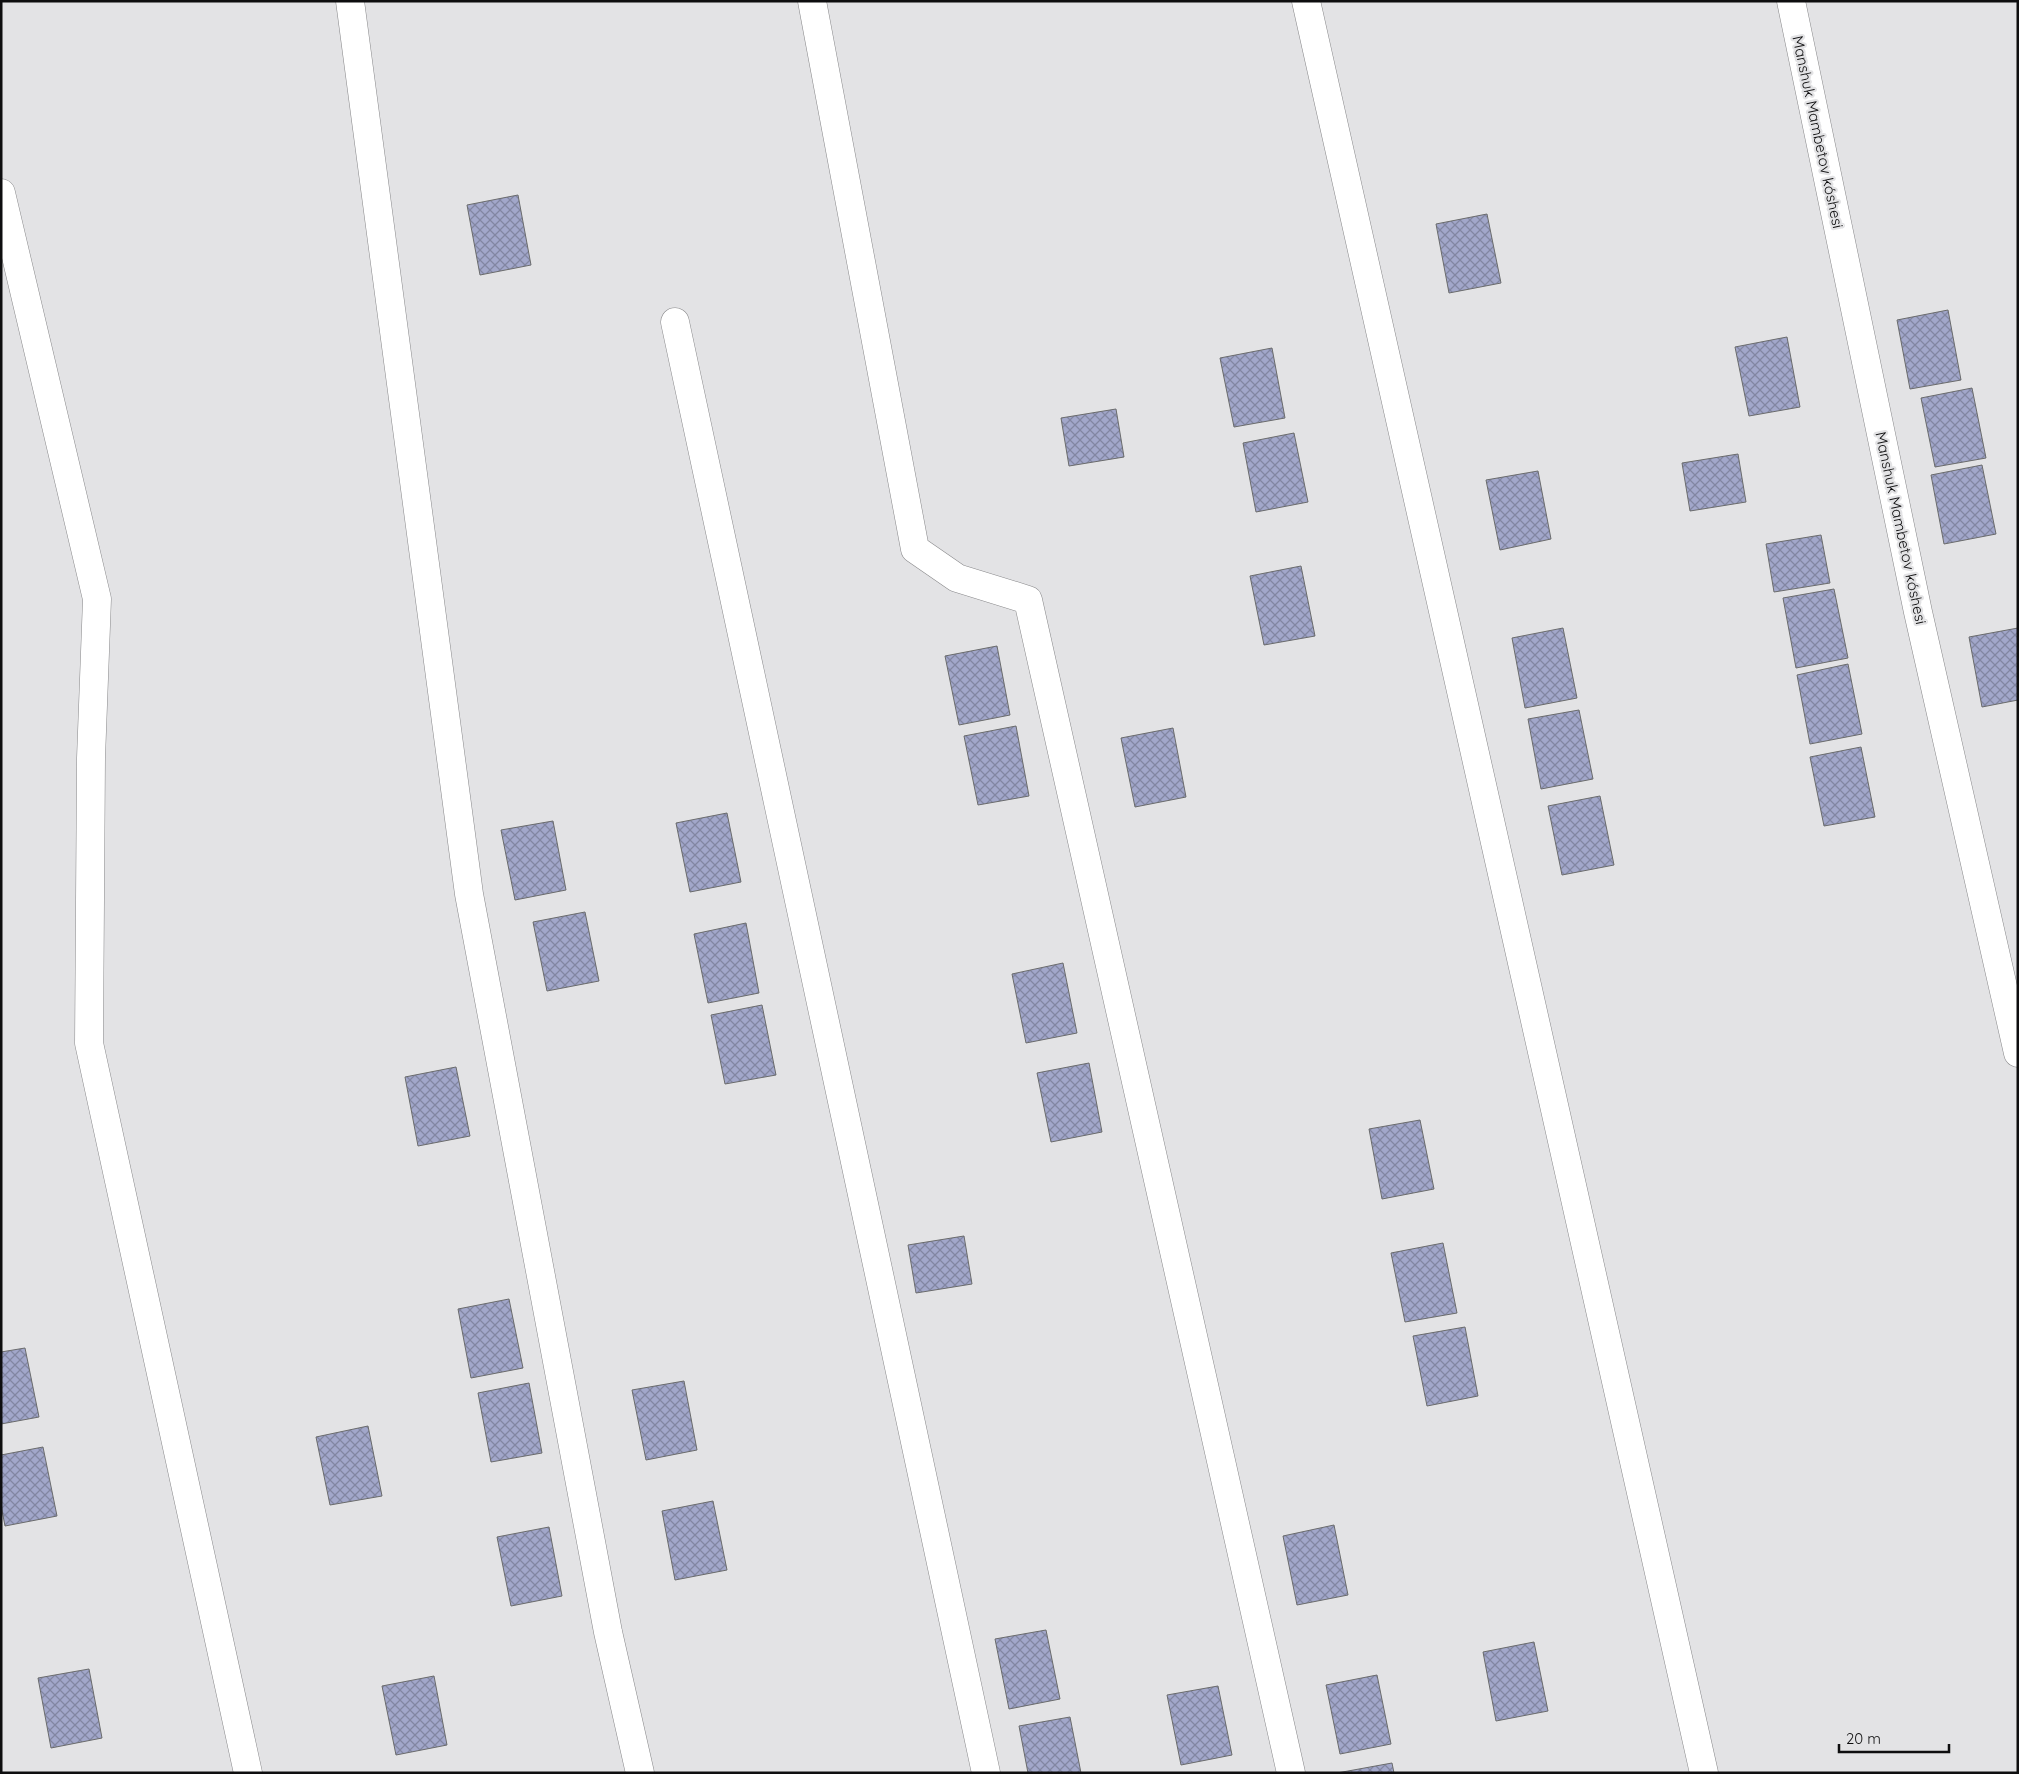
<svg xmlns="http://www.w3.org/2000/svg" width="2019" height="1774" viewBox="0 0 2019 1774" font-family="Quicksand,sans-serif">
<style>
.building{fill:url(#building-cross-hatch);stroke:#6a6b6c}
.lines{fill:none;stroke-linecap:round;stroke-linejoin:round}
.minor-casing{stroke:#88888a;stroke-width:29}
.minor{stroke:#fff;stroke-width:28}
.labels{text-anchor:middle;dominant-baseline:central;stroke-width:4.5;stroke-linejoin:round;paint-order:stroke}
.street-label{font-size:15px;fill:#0e0e0f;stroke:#e3e3e5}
</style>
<defs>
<pattern id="building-cross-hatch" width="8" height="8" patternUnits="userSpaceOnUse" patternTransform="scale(1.25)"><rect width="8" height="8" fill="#a2a7ca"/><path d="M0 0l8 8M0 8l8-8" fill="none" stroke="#8286a2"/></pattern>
</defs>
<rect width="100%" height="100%" fill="#e3e3e5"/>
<g class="building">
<path d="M 518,195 L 531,265 L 480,275 L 467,205 Z"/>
<path d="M 1487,214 L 1501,283 L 1449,293 L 1436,224 Z"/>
<path d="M 1948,310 L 1961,380 L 1910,389 L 1897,320 Z"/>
<path d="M 1787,337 L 1800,407 L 1749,416 L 1735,347 Z"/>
<path d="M 1272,348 L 1285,418 L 1234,427 L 1220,358 Z"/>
<path d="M 1972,388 L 1986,458 L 1935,467 L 1921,398 Z"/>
<path d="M 1116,409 L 1124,457 L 1069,466 L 1061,418 Z"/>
<path d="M 1294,433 L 1308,502 L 1256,512 L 1243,443 Z"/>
<path d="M 1738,454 L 1746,502 L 1690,511 L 1682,463 Z"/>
<path d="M 1982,465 L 1996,534 L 1944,544 L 1931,475 Z"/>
<path d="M 1538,471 L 1551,539 L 1500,550 L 1486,480 Z"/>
<path d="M 1821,535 L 1830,583 L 1774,592 L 1766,544 Z"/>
<path d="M 1301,566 L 1315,636 L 1264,645 L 1250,576 Z"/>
<path d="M 1834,589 L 1848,658 L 1796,668 L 1783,598 Z"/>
<path d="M 1563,628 L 1577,698 L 1525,708 L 1512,638 Z"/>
<path d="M 2018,628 L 2018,700 L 1982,707 L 1969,637 Z"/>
<path d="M 997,646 L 1010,715 L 959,725 L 945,656 Z"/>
<path d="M 1848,664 L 1862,734 L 1810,744 L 1797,675 Z"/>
<path d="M 1579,710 L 1593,779 L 1541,789 L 1528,719 Z"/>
<path d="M 1016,726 L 1029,796 L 978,805 L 964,736 Z"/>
<path d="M 1173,728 L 1186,797 L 1135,807 L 1121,738 Z"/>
<path d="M 1861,747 L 1875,817 L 1824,826 L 1810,757 Z"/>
<path d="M 1600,796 L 1614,865 L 1562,875 L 1548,806 Z"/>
<path d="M 727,813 L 741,882 L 690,892 L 676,823 Z"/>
<path d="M 553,821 L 566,890 L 515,900 L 501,830 Z"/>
<path d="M 585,912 L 599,981 L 547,991 L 533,922 Z"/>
<path d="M 746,923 L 759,993 L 708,1003 L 694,934 Z"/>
<path d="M 1063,963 L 1077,1033 L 1026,1043 L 1012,974 Z"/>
<path d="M 762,1005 L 776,1075 L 725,1084 L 711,1015 Z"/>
<path d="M 1089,1063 L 1102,1132 L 1051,1142 L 1037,1073 Z"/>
<path d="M 456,1067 L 470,1136 L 418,1146 L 405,1077 Z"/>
<path d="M 1420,1120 L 1434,1189 L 1382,1199 L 1369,1129 Z"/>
<path d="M 964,1236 L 972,1284 L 916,1293 L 908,1245 Z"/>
<path d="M 1443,1243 L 1457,1313 L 1405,1322 L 1391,1253 Z"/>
<path d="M 509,1299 L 523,1368 L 471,1378 L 458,1309 Z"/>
<path d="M 1465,1327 L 1478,1396 L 1427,1406 L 1413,1336 Z"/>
<path d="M 25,1348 L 39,1417 L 1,1424 L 1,1352 Z"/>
<path d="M 684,1381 L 697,1450 L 646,1460 L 632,1390 Z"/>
<path d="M 529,1383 L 542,1453 L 491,1462 L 478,1393 Z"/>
<path d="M 368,1426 L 382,1496 L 330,1505 L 316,1437 Z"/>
<path d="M 43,1447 L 57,1516 L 5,1526 L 1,1505 L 1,1455 Z"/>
<path d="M 713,1501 L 727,1570 L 675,1580 L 662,1511 Z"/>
<path d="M 1334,1525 L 1348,1595 L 1297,1605 L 1283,1536 Z"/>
<path d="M 549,1527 L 562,1596 L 511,1606 L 497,1537 Z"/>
<path d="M 1046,1630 L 1060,1699 L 1009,1709 L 995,1639 Z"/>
<path d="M 1534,1642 L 1548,1711 L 1496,1721 L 1483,1652 Z"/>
<path d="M 89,1669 L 102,1738 L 51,1748 L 38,1678 Z"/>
<path d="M 1377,1675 L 1391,1744 L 1340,1754 L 1326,1685 Z"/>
<path d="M 434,1676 L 447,1745 L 396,1755 L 382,1686 Z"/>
<path d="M 1218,1686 L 1232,1755 L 1181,1765 L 1167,1695 Z"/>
<path d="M 1070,1717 L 1081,1773 L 1028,1773 L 1019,1726 Z"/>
<path d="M 1392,1763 L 1394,1773 L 1337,1773 Z"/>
</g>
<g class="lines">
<g class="minor-casing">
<g id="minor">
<path d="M 350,1 L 469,894 L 608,1632 L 640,1773"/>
<path d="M 812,1 L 915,549 L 957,578 L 1028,600 L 1291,1773"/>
<path d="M 1306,1 L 1704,1773"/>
<path d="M 1791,1 L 1918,612 L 2018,1053"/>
<path d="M 1,193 L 97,599 L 91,758 L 89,1043 L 248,1773"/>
<path d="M 675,322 L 986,1773"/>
</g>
</g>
<use href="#minor" class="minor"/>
</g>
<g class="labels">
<g class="street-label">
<text transform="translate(1818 132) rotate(78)">Manshuk Mambetov kóshesi</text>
<text transform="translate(1901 528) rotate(78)">Manshuk Mambetov kóshesi</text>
</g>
</g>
<rect width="2019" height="1774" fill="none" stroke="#0e0e0f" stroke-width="5"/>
<path d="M1839 1744v8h110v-8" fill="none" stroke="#0e0e0f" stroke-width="2.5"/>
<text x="1846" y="1744" font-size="15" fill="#0e0e0f" stroke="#e3e3e5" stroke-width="4" paint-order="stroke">20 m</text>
</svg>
